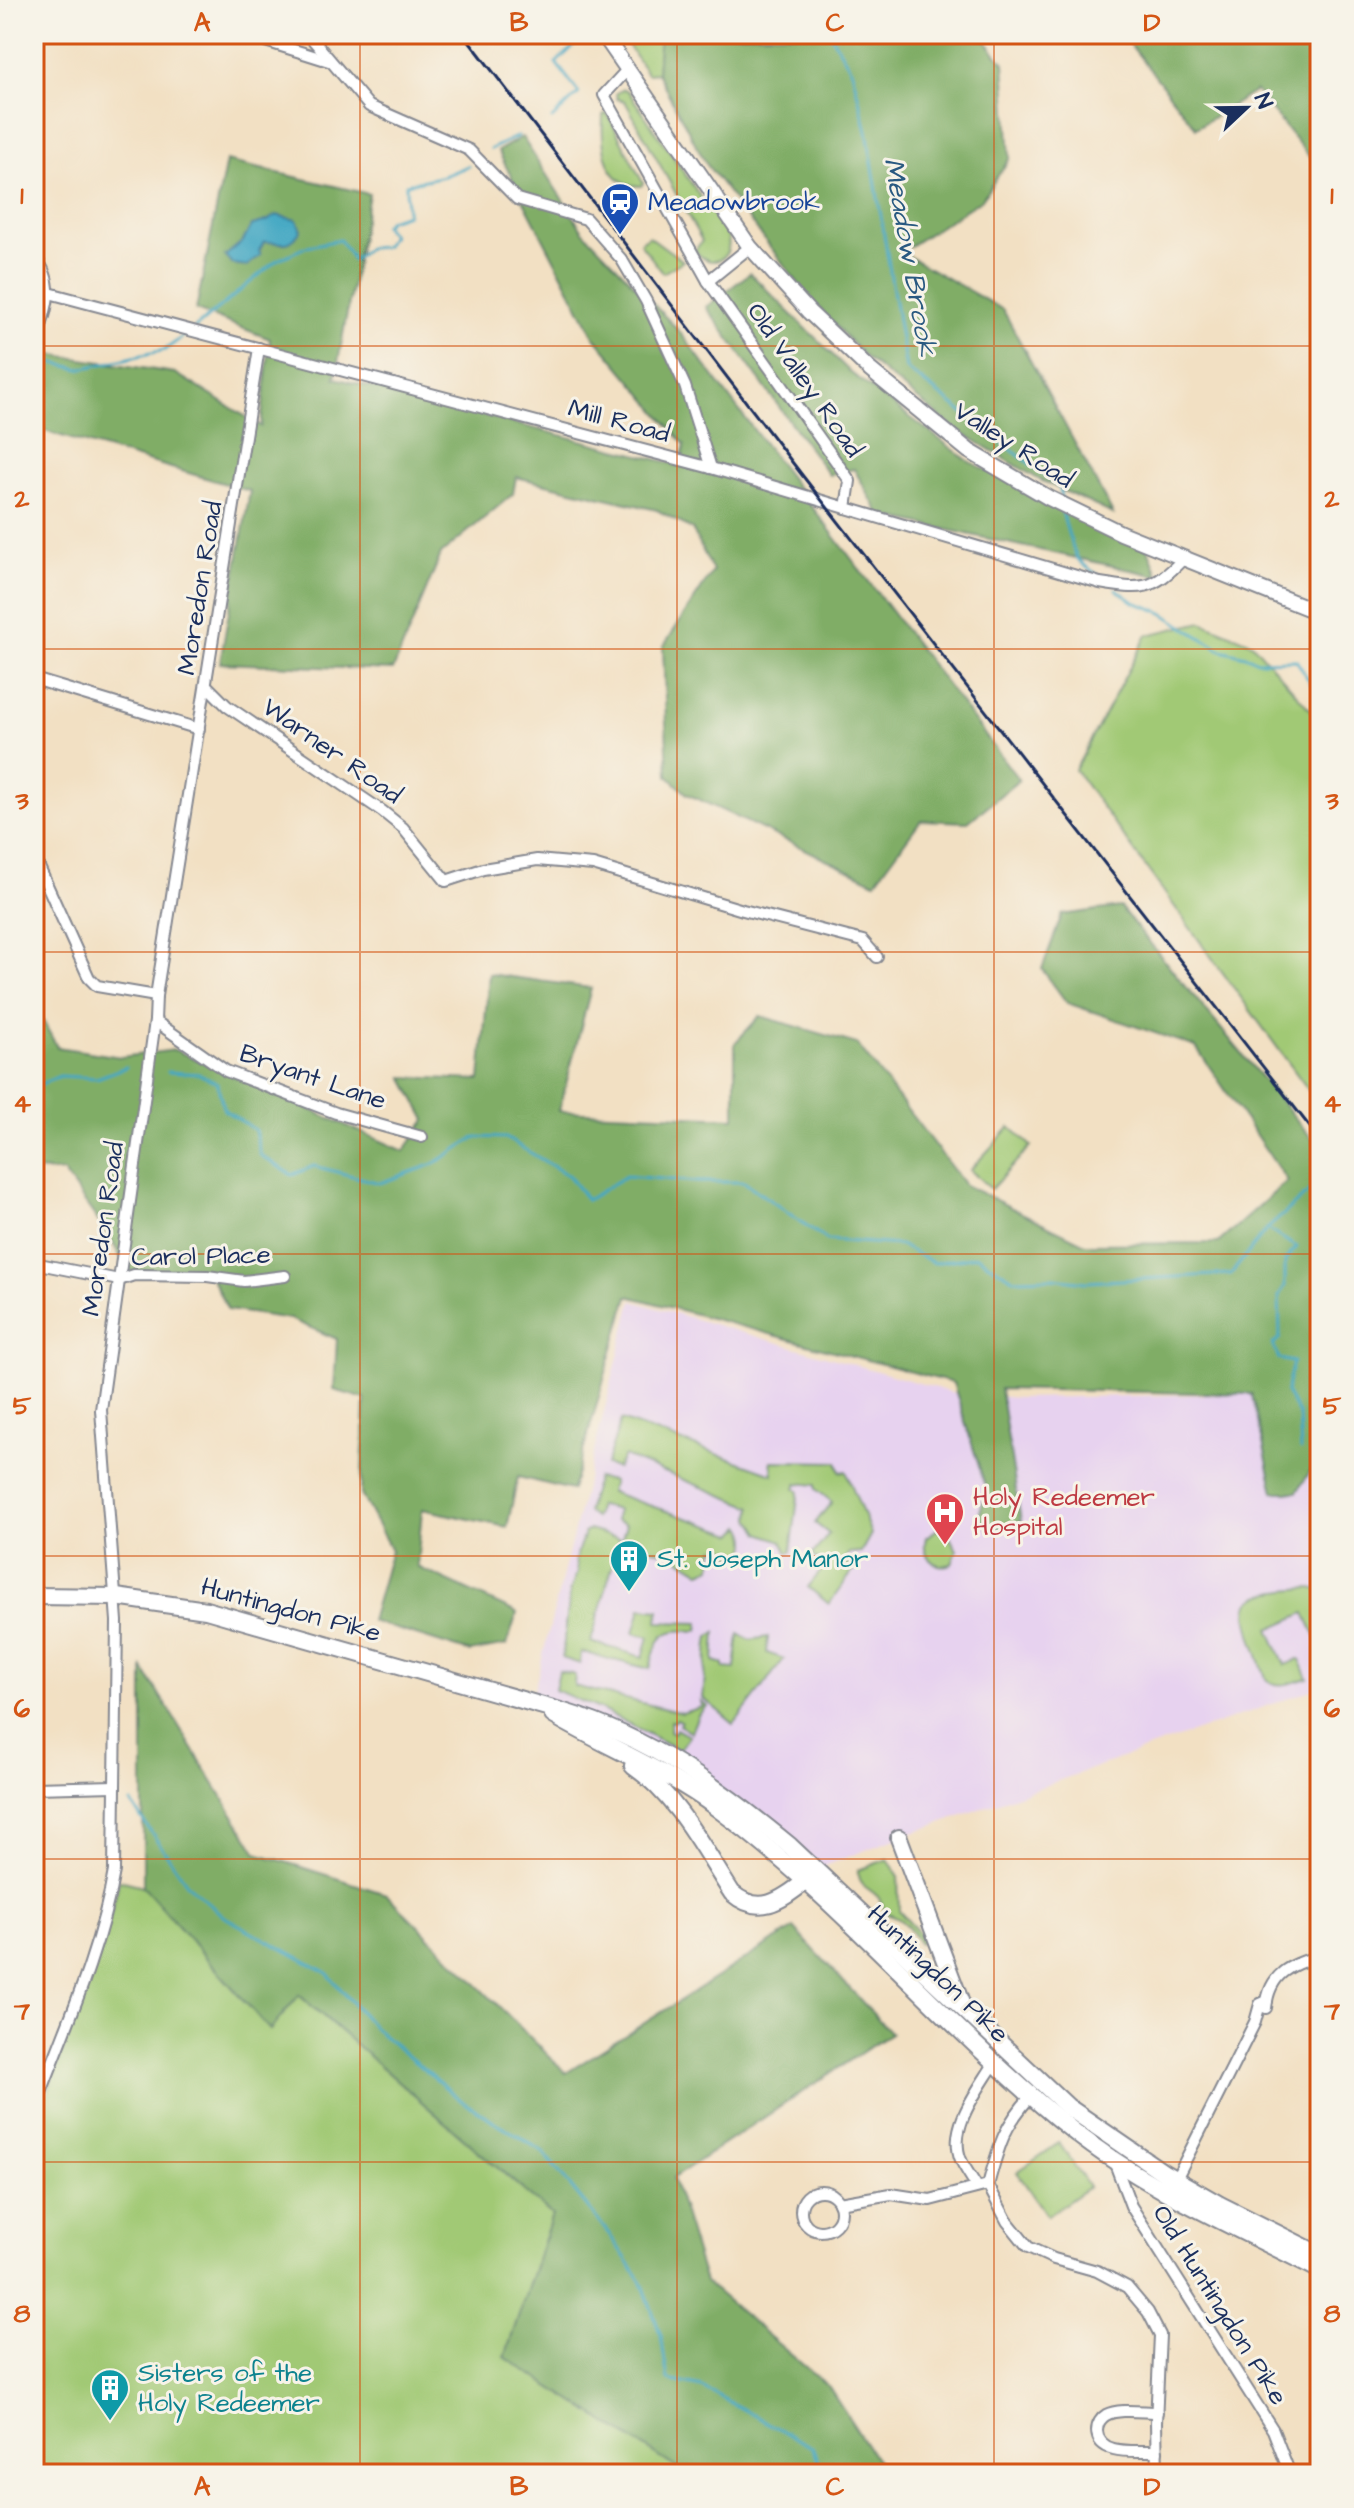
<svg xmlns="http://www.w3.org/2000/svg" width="1354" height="2508" viewBox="0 0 1354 2508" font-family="'Architects Daughter',sans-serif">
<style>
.built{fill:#e7d2ef}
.green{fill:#a1c975;stroke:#5e7c6a;stroke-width:2}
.forest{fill:#80ad66;stroke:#4e6e62;stroke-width:2}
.water{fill:#43a7c3;stroke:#2f6b90;stroke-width:2}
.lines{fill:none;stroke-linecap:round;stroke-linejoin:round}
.stream{stroke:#43a7c3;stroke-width:3}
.minor-casing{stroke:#868890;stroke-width:14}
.secondary-casing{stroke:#868890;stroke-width:18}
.primary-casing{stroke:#868890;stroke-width:20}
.minor{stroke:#fff;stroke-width:10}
.secondary{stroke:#fff;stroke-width:14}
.primary{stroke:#fff;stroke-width:16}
.rail{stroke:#1b2f5e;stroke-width:3}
.grid{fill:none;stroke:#d45514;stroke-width:2;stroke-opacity:0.55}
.labels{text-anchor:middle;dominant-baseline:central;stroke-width:6;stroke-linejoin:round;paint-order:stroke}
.transit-label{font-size:26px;fill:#164399;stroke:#f7f3e8;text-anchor:start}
.street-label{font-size:26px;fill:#1b2f5e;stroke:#f7f3e8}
.health-label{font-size:26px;fill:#be3a42;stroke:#f7f3e8;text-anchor:start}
.culture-label{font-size:26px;fill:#0d838f;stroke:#f7f3e8;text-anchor:start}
.water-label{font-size:28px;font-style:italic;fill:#295981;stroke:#f7f3e8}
.neatline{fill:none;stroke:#d45514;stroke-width:3}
.grid-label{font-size:26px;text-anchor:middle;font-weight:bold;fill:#d45514}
</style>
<rect width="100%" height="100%" fill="#f7f3e8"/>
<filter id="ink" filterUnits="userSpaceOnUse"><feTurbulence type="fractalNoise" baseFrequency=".0125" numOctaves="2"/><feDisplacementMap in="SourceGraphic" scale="16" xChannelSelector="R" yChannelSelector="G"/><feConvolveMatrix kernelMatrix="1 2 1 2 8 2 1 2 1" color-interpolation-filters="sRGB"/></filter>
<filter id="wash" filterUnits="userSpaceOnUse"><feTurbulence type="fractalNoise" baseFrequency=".006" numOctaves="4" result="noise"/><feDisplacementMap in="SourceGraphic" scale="32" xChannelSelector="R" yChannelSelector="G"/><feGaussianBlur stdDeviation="1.8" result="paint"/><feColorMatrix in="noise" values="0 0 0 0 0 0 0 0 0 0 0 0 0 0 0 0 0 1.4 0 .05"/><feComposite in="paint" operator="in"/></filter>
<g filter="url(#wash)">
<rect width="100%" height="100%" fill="#f2e0c3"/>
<path class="built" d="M 632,1301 L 954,1393 L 1018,1398 L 1256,1394 L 1320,1406 L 1320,1687 L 876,1846 L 827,1865 L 817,1872 L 684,1765 L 531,1702 Z"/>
<g class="green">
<path d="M 621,34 L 660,34 L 657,73 L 647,74 Z"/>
<path d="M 624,89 L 628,91 L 728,237 C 733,261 709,270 695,250 L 702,241 L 625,101 L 617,99 L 616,93 Z"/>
<path d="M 607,113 L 643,183 L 641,186 C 604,186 601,144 603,115 Z"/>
<path d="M 649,236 L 683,261 L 663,273 L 640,243 Z"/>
<path d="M 1202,622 L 1252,643 L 1320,721 L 1320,1106 L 1075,770 L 1147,635 Z"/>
<path d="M 1010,1127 L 1031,1146 L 991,1189 L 970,1170 Z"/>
<path d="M 621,1420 L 773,1474 L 771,1461 L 837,1462 L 840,1472 L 846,1471 L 871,1534 L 861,1552 L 849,1553 L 844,1560 L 847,1564 L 859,1563 L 829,1604 L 808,1587 L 825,1566 L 812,1555 L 829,1534 L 815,1523 L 832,1502 L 816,1489 L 816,1485 L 797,1483 L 795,1488 L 799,1490 L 791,1552 L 787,1552 L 782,1541 L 760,1533 L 751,1519 L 752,1507 L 624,1456 L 617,1468 L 606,1465 Z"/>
<path d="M 597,1478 L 613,1481 L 610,1492 L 734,1534 L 742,1526 C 748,1535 749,1546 743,1556 L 726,1555 L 727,1548 L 714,1549 L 712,1567 L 701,1572 L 673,1555 L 621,1540 L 626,1525 L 616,1520 L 617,1510 L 599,1505 L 595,1518 L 587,1512 Z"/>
<path d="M 938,1529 L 948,1534 L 957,1550 L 952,1564 C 933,1570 921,1555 926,1537 Z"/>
<path d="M 589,1530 L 620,1539 L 591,1642 L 643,1657 L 649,1637 L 634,1633 L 641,1608 L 659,1610 L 658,1622 L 699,1623 L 698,1630 L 693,1632 C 661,1625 656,1642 650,1669 L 581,1652 L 580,1664 L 562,1658 L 570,1592 L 577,1572 L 575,1561 L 584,1533 Z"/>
<path d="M 1311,1588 L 1320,1590 L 1320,1646 L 1305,1613 L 1269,1629 L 1285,1665 L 1300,1659 L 1308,1678 C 1294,1682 1278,1690 1266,1679 C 1262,1664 1241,1616 1249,1604 C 1257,1590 1296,1589 1311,1588 Z"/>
<path d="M 716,1632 L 714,1661 L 724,1664 L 724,1668 L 735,1669 L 739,1634 L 750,1640 L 768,1637 L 767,1653 L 784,1659 L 734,1724 L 703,1698 L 708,1643 L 709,1637 Z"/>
<path d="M 559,1671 L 575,1675 L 574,1686 L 682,1713 L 702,1707 L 701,1701 L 707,1706 L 698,1715 L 691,1732 L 679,1725 L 681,1721 L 677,1719 L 674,1722 L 671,1721 L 670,1731 L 674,1733 L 676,1729 L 689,1736 L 679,1750 L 602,1710 L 555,1690 Z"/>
<path d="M 888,1859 L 898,1875 L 899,1911 L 922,1936 L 923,1940 L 919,1943 C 911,1930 902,1917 886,1914 C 883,1909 882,1900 877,1896 C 868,1887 856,1885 858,1870 Z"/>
<path d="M 119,1880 L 143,1886 L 270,2030 L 299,1995 L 552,2215 L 505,2357 L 686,2474 L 34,2474 L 34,2129 L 105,1937 Z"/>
<path d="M 1059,2143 L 1089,2187 L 1047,2216 L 1017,2172 Z"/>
</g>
<g class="forest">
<path d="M 660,34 L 980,34 L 1004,63 L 1010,158 L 982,199 L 901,252 L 1003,310 L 1113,514 L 1040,480 L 954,428 L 865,357 L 812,301 L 707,165 L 657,73 Z"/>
<path d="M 1122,34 L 1320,34 L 1320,170 L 1256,91 L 1196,128 Z"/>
<path d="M 522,137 L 583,231 L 679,331 L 1019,780 L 968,822 L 921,820 L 875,882 L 687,794 L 668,776 L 663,647 L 713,571 L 692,529 L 657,510 L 516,477 L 513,494 L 441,554 L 393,670 L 220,663 L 250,491 L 34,428 L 34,352 L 175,373 L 261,426 L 270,339 L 196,310 L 226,161 L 369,194 L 335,378 L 679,465 L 685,445 L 594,336 L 498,151 Z"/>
<path d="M 750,273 L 851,373 L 970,462 L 1148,549 L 1159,576 L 880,515 L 854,469 L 829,475 L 706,307 Z"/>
<path d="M 1120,907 L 1320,1148 L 1320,1456 L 1297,1492 L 1274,1492 L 1252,1394 L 1000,1389 L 1021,1521 L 990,1531 L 979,1516 L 986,1489 L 953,1383 L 628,1296 L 572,1490 L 518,1477 L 507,1527 L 422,1509 L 417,1567 L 517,1613 L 507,1645 L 470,1652 L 371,1621 L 391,1550 L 361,1494 L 365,1399 L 334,1390 L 337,1339 L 290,1319 L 228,1310 L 209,1273 L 128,1271 L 109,1236 L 63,1172 L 34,1170 L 34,1004 L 57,1047 L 121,1057 L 175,1050 L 404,1151 L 426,1120 L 403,1077 L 480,1080 L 489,974 L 591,988 L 559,1111 L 735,1118 L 735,1043 L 760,1016 L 857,1044 L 965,1185 L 1085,1244 L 1218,1243 L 1287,1181 L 1196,1047 L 1067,1003 L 1042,969 L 1062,915 Z"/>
<path d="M 143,1668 L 257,1853 L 386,1894 L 566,2073 L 794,1928 L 891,2033 L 673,2178 L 705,2282 L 829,2387 L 885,2474 L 686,2474 L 505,2357 L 552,2215 L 299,1995 L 270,2030 L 143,1886 Z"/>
</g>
<path class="water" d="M 276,215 L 297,220 L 301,230 C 288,250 284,241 264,242 L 259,251 L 261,255 L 247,266 L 232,264 L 225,256 L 243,241 L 252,225 L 267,221 Z"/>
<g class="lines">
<g class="stream">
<path d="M 830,34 L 852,71 L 867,131 L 906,369 L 1059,486 L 1061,499"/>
<path d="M 552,119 L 579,93 L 556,63 L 583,37"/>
<path d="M 491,149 L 518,136"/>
<path d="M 195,328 L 277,260 L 308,246 L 340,240 L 353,260 L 368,248 L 384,247 L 392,235 L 384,226 L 389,220 L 407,214 L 406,184 L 444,176 L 468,166"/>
<path d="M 46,361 L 80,369 L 165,350 L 189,332"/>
<path d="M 1062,511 C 1064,520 1073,552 1078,559 C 1084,567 1096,573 1104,579"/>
<path d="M 1116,589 L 1134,602 L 1159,611 L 1221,650 L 1250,657 L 1257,661 L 1296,660 L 1320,698"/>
<path d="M 168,1072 L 199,1074 L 217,1083 L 224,1110 L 255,1130 L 260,1155 L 292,1175 L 314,1166 L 380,1183 L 434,1164 L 476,1137 L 506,1138 L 569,1176 L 587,1200 L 626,1176 L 698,1182 L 744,1182 L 827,1240 L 900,1245 L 934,1263 L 977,1256 L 1013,1279 L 1053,1278 L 1086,1282 L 1231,1274 L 1267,1229 L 1320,1182"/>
<path d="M 34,1087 L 60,1076 L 97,1078 L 126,1067"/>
<path d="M 1267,1229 L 1297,1247 L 1285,1260 L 1285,1286 L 1279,1295 L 1280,1338 L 1273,1344 L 1279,1359 L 1293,1362 L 1286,1392 L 1299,1415 L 1301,1450"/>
<path d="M 131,1803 L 188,1885 L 223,1916 L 327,1973 L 374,2028 L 462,2101 L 542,2151 L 609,2234 L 642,2282 L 661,2336 L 668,2380 L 702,2387 L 812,2447 L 825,2474"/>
<path d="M 390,2470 L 396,2474"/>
</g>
</g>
</g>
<g filter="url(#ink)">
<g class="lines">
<g class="minor-casing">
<g id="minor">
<path d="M 243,34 L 329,61"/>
<path d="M 308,34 L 369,106 L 469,150 L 517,199 L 586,219 L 622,260 L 646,301 L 685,386 L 711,468"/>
<path d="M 626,71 L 604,95 L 708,281 L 850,481 L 846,508"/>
<path d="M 34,256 C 60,287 44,313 34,348"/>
<path d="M 708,281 L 750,247"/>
<path d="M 34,289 L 711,468 L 1100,583 C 1142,590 1152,591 1183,559"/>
<path d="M 34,679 L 199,729"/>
<path d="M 207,686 L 227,706 L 382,811 L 403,828 L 446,881 L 483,869 L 537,860 L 593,865 L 743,910 L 863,941 L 877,957"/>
<path d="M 34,856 L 89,978 L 97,986 L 156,996"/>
<path d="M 155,1021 L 226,1071 L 336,1113 L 422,1137"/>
<path d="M 34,1263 L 119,1280 L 134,1275 L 207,1276 L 244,1281 L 285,1276"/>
<path d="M 34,1788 L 115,1786"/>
<path d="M 1266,2008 C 1269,1973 1291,1964 1320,1956"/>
<path d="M 1031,2096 C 1003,2127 999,2146 988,2185 L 1007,2221 L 1028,2247 L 1054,2259 L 1097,2271 L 1127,2287 L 1148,2312 L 1160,2335 L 1156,2422 L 1157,2474"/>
<path d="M 34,2111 C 63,2033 100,1954 114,1871 L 117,1621 L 101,1410 L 155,1021 L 156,996 L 259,348"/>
<path d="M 1114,2161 L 1131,2206 L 1273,2430 L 1290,2474"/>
<path d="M 1176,2179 L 1255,2022 L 1260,2004 L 1267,2001"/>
<path d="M 977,2187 C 972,2178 965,2169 961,2160 C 947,2127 980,2088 995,2062"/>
<circle cx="821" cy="2211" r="20"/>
<path d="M 839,2203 L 891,2194 L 930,2200 L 988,2185"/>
<path d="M 1157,2412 C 1142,2412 1119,2408 1106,2415 C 1101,2418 1097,2424 1097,2431 C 1098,2457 1139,2450 1157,2451"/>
</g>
</g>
<g class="secondary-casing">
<path id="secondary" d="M 603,34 L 750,247 L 809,312 L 870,370 L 969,451 L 1049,498 L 1121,533 L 1320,613"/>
</g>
<g class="primary-casing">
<g id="primary">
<path d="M 34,1596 L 116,1597 L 206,1610 L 564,1712 C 651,1738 721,1789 790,1846 L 1068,2107 L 1164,2173 L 1220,2205 L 1320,2255"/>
<path d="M 553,1715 C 607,1747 666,1770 717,1808 C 846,1903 947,2030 1072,2130 C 1146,2189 1236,2227 1320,2270"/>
<path d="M 633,1766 C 677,1796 704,1850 732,1893 C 760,1917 781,1900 806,1881"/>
<path d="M 899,1838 L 962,2006"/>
</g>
</g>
<use href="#minor" class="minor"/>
<use href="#secondary" class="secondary"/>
<use href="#primary" class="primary"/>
<path class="rail" d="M 464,34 L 802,475 L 1320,1140"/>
</g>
</g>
<path class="grid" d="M 360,34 L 360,2474M 677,34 L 677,2474M 994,34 L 994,2474M 34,346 L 1320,346M 34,649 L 1320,649M 34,952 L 1320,952M 34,1254 L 1320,1254M 34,1556 L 1320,1556M 34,1859 L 1320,1859M 34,2162 L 1320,2162"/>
<defs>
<g id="station-pin" transform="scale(2)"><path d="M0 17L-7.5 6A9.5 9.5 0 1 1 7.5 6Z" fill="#1a4fb4" stroke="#f7f3e8"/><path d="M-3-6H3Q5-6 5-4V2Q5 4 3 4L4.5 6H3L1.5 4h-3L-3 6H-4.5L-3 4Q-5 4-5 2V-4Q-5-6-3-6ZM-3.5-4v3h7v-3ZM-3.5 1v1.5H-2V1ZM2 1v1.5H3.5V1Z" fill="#fff"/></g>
<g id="hospital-pin" transform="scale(2)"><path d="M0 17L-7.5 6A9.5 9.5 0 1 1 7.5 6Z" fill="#e0444e" stroke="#f7f3e8"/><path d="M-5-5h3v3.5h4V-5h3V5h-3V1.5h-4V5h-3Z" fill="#fff"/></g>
<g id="building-pin" transform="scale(2)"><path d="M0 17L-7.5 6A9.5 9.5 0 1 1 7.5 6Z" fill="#0f9aa8" stroke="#f7f3e8"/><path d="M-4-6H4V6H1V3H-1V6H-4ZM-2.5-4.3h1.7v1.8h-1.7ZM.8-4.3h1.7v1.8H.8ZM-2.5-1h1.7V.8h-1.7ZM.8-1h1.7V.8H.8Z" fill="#fff"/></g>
</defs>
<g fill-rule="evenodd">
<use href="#station-pin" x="620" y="202"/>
<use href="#hospital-pin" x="945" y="1512"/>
<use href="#building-pin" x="629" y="1559"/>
<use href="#building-pin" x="110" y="2388"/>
</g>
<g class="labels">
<g class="transit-label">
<text x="648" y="202">Meadowbrook</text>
</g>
<g class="street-label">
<text transform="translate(805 380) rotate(55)">Old Valley Road</text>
<text transform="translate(619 421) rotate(15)">Mill Road</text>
<text transform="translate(1014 445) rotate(33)">Valley Road</text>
<text transform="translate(200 588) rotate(-81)">Moredon Road</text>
<text transform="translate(332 751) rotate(35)">Warner Road</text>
<text transform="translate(313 1077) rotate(19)">Bryant Lane</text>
<text transform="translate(103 1229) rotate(-82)">Moredon Road</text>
<text transform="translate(201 1256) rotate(-1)">Carol Place</text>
<text transform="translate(291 1610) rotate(15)">Huntingdon Pike</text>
<text transform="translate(938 1974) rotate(44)">Huntingdon Pike</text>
<text transform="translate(1220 2305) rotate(58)">Old Huntingdon Pike</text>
</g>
<g class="health-label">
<text x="973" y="1497">Holy Redeemer<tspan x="973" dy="30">Hospital</tspan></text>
</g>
<g class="culture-label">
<text x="657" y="1559">St. Joseph Manor</text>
<text x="138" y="2373">Sisters of the<tspan x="138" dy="30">Holy Redeemer</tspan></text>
</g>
<g class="water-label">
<text transform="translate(910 257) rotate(80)">Meadow Brook</text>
</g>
</g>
<rect width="1354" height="2508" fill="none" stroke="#f7f3e8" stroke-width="88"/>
<g transform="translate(1246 108) rotate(68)" stroke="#f7f3e8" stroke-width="6" paint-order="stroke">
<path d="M0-6L14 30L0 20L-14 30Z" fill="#1b2f5e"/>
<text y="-12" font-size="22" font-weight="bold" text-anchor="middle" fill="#1b2f5e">N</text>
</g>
<rect x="44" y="44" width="1266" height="2420" class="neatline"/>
<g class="grid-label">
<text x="202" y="31">A</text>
<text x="519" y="31">B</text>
<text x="835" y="31">C</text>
<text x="1152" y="31">D</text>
<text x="22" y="204">1</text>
<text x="1332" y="204">1</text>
<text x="22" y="507">2</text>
<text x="1332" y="507">2</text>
<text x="22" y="809">3</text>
<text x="1332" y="809">3</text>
<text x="22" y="1112">4</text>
<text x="1332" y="1112">4</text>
<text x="22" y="1414">5</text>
<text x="1332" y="1414">5</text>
<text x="22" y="1717">6</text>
<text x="1332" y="1717">6</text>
<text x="22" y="2019">7</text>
<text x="1332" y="2019">7</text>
<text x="22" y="2322">8</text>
<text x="1332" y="2322">8</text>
<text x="202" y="2495">A</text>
<text x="519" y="2495">B</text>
<text x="835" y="2495">C</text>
<text x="1152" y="2495">D</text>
</g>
</svg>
